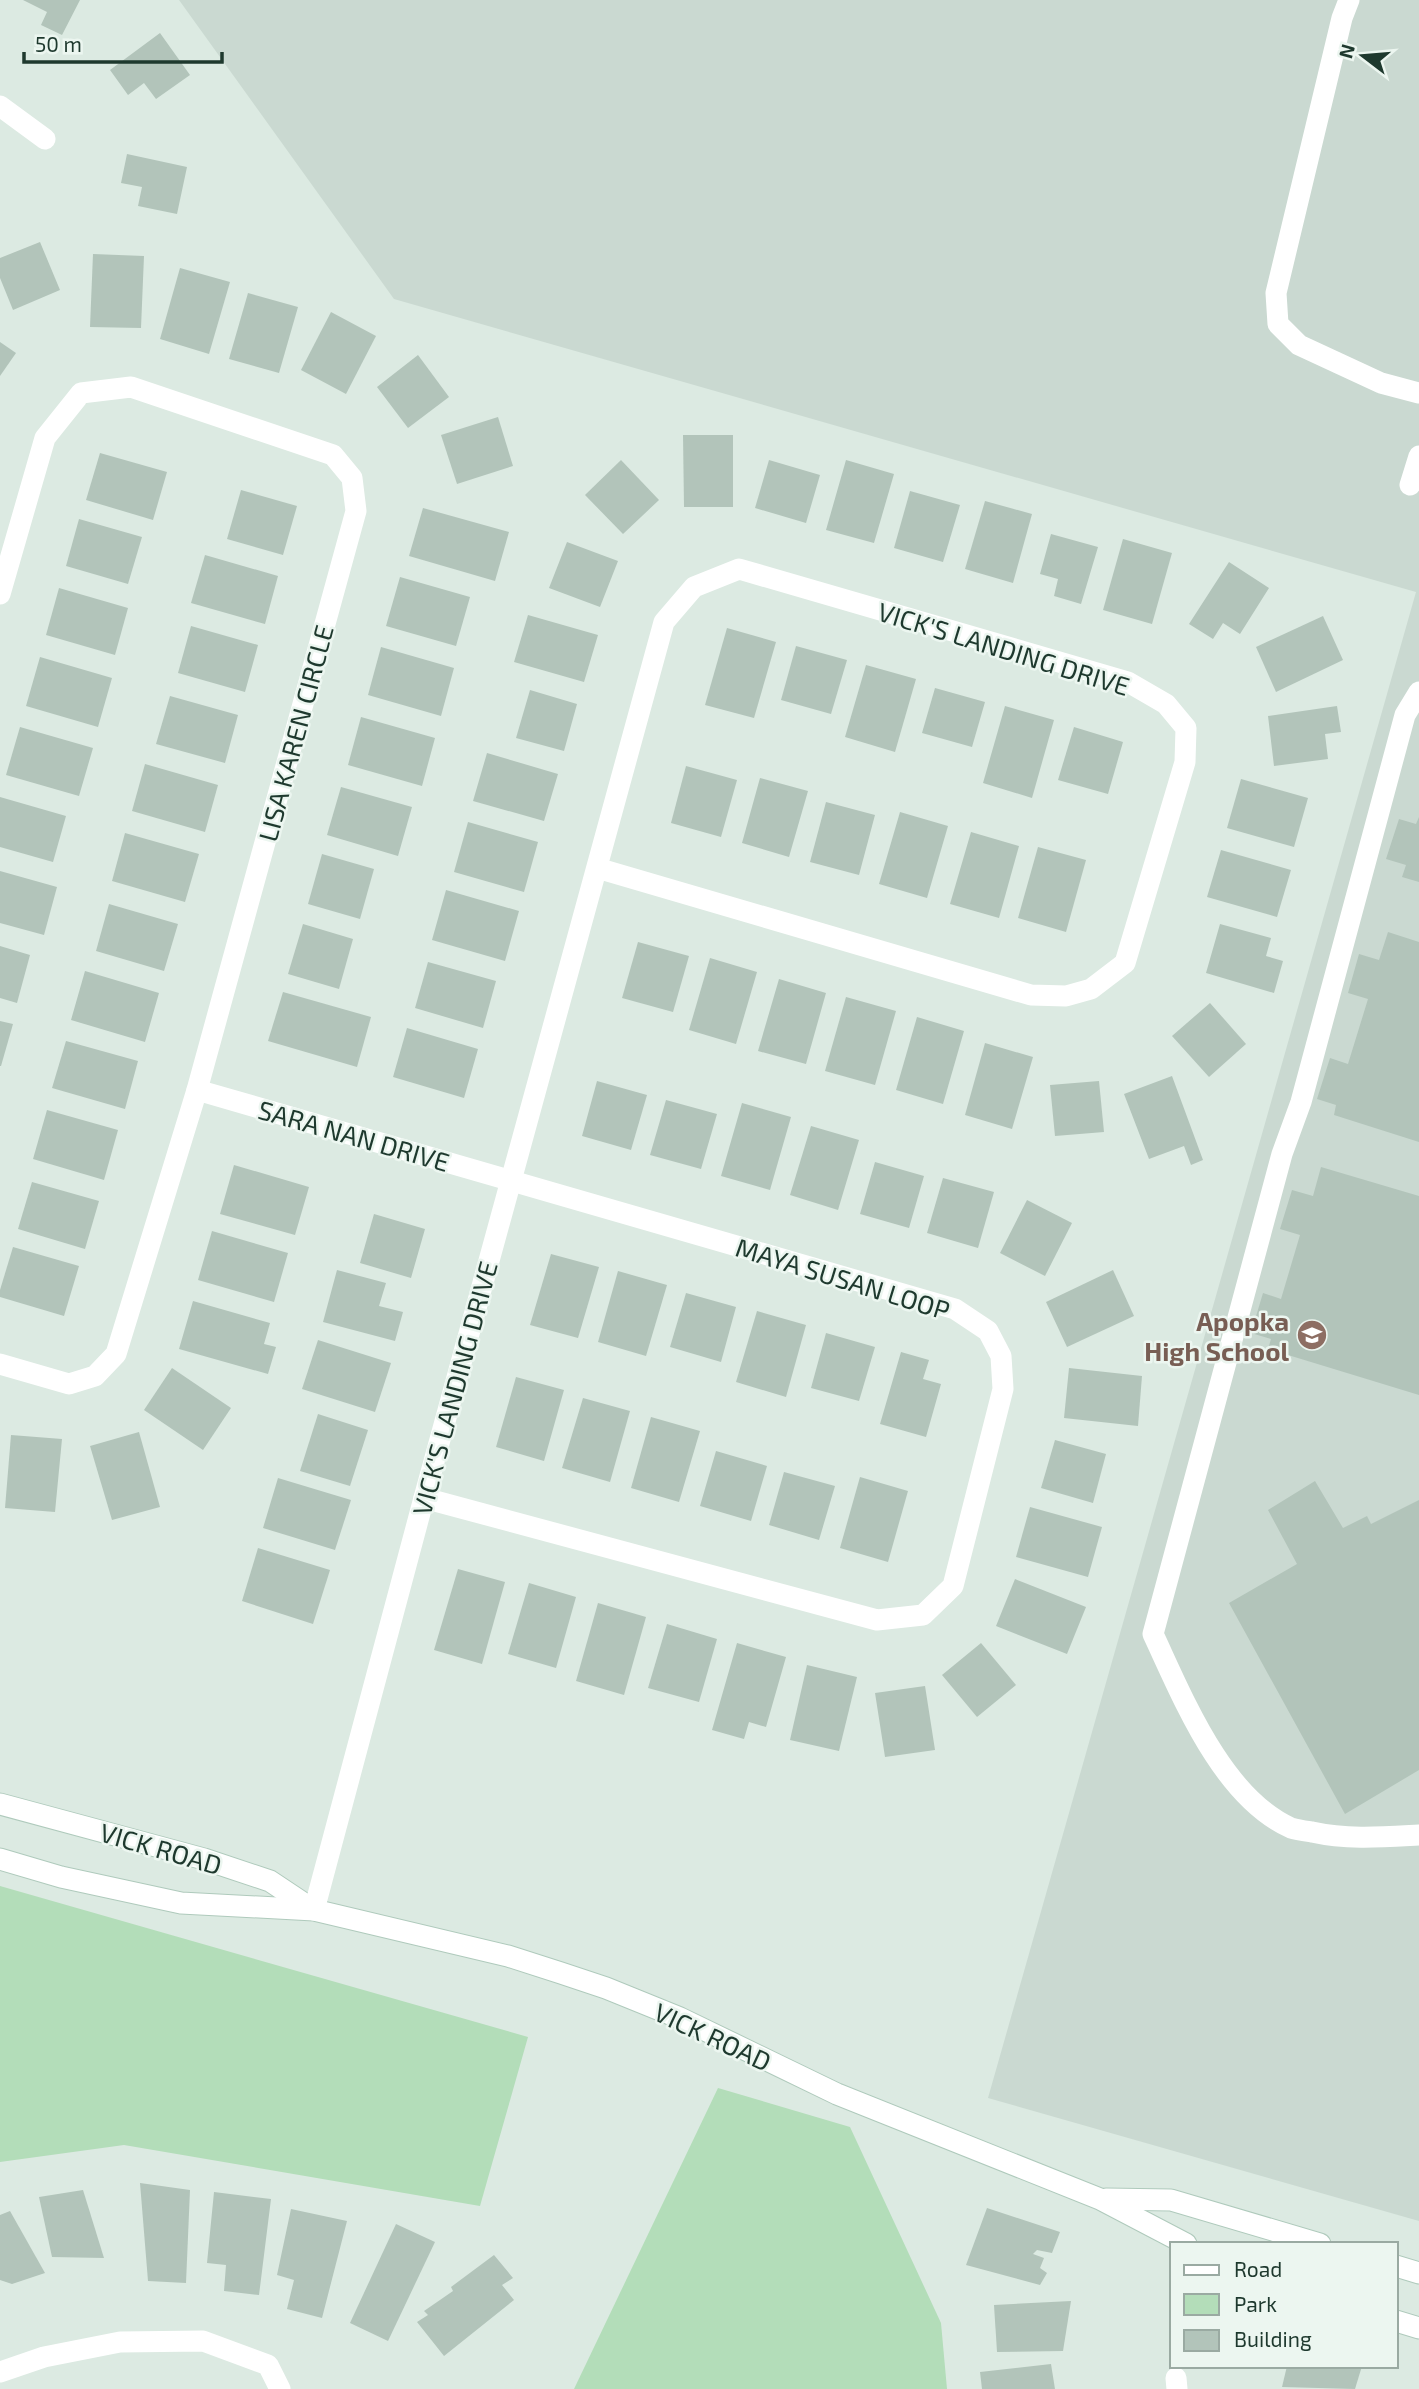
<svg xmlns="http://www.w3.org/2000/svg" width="1419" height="2389" viewBox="0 0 1419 2389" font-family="'Exo 2',sans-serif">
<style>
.built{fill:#cad9d1}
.green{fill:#b3ddb9}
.building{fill:#b2c4ba}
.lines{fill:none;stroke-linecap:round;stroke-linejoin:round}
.secondary-casing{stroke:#afcabc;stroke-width:23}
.street{stroke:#fff;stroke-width:21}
.secondary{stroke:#fff;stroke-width:21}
.labels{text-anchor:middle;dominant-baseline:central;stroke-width:5;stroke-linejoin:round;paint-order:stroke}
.street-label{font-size:26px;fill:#1e392e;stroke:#ecf6f0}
.education-label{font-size:26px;font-weight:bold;fill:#785e54;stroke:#ecf6f0;text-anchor:end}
</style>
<rect width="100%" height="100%" fill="#dceae2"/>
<path class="built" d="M 179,0 L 1419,0 L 1419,2221 L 988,2098 L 1416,592 L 394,299 Z"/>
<g class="green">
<path d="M 0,1886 L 528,2037 L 480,2206 L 124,2145 L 0,2162 Z"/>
<path d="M 718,2088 L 850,2127 L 941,2323 L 947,2389 L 574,2389 Z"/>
</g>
<g class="building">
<path d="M 23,0 L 80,0 L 62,35 L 41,25 L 47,12 Z"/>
<path d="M 160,33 L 190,75 L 156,99 L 144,83 L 128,95 L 110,70 Z"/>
<path d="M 127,154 L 187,167 L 177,214 L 138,206 L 142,187 L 121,183 Z"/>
<path d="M 40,242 L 60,290 L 13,310 L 0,278 L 0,258 Z"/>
<path d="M 93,254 L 144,256 L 141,328 L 90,327 Z"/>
<path d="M 180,268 L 230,282 L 209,354 L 160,339 Z"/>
<path d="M 248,293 L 298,307 L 279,373 L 229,359 Z"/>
<path d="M 331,312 L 376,336 L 346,394 L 301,370 Z"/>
<path d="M 0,342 L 16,353 L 0,376 Z"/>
<path d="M 418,355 L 449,397 L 408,428 L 377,387 Z"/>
<path d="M 498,417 L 513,466 L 457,484 L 441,435 Z"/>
<path d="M 683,435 L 733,435 L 733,507 L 684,507 Z"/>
<path d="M 100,453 L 167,472 L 153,520 L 86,500 Z"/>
<path d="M 621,460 L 659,500 L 623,534 L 585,495 Z"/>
<path d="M 769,460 L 820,475 L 806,523 L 755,508 Z"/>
<path d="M 846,460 L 894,474 L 874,543 L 826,530 Z"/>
<path d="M 241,490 L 297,506 L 283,555 L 227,539 Z"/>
<path d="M 910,491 L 960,505 L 943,562 L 894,548 Z"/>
<path d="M 985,501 L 1032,514 L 1013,583 L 965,569 Z"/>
<path d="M 423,508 L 509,532 L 495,581 L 409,556 Z"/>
<path d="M 79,519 L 142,537 L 128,584 L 66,566 Z"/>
<path d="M 1051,534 L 1098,547 L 1081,604 L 1054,596 L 1058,579 L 1040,574 Z"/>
<path d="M 1123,539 L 1172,553 L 1152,624 L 1103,610 Z"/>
<path d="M 567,542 L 618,561 L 600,607 L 549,588 Z"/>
<path d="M 205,555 L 278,576 L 265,624 L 191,603 Z"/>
<path d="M 1229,562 L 1269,588 L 1240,634 L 1223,623 L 1213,639 L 1189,624 Z"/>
<path d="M 400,577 L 470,597 L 456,646 L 386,626 Z"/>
<path d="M 59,588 L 128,608 L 115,655 L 46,635 Z"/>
<path d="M 528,615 L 598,635 L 584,682 L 514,662 Z"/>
<path d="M 1323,616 L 1343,660 L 1276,692 L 1256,647 Z"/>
<path d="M 191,626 L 258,645 L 245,692 L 178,673 Z"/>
<path d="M 727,628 L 776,642 L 754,718 L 705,705 Z"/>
<path d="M 796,646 L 847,660 L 831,714 L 781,700 Z"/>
<path d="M 381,647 L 454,668 L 441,716 L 368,695 Z"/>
<path d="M 40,657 L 112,678 L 98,727 L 26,706 Z"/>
<path d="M 866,665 L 916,679 L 895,752 L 845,737 Z"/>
<path d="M 935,688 L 985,702 L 972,747 L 922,733 Z"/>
<path d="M 530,690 L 577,704 L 564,751 L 516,738 Z"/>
<path d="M 170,696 L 238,715 L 225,763 L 156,744 Z"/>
<path d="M 1005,706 L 1054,720 L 1032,798 L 983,783 Z"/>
<path d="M 1337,706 L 1341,732 L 1325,734 L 1328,759 L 1274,766 L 1268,716 Z"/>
<path d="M 361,717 L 435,738 L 422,786 L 348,765 Z"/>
<path d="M 20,727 L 93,748 L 79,796 L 6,775 Z"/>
<path d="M 1074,727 L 1123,742 L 1108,794 L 1058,780 Z"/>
<path d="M 487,753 L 558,774 L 544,821 L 473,801 Z"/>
<path d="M 145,764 L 218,785 L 205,832 L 132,811 Z"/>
<path d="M 686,766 L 737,780 L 721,837 L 671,823 Z"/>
<path d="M 760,778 L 808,791 L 789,857 L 742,843 Z"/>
<path d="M 1241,779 L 1308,798 L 1294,847 L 1227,828 Z"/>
<path d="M 341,787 L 412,807 L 398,856 L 327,835 Z"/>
<path d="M 0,797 L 66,816 L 53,862 L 0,847 Z"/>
<path d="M 826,802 L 875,815 L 859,875 L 810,862 Z"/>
<path d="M 900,812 L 948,826 L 927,898 L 879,884 Z"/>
<path d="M 1419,817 L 1419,882 L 1402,877 L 1406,865 L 1386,859 L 1399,819 L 1416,824 Z"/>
<path d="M 468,822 L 538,842 L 524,892 L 454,872 Z"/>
<path d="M 971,832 L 1019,846 L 999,918 L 950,904 Z"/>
<path d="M 125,833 L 199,854 L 185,902 L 112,881 Z"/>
<path d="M 1038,847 L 1086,860 L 1066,932 L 1018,918 Z"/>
<path d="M 1221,850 L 1291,870 L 1277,917 L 1207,897 Z"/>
<path d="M 322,854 L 374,869 L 360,919 L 308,904 Z"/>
<path d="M 0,871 L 57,887 L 44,935 L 0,923 Z"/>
<path d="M 446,890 L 519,911 L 505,961 L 432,940 Z"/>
<path d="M 109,904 L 178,924 L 164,971 L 96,951 Z"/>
<path d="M 303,924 L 353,939 L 339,989 L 288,974 Z"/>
<path d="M 1220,924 L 1271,938 L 1266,956 L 1283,961 L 1274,993 L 1206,973 Z"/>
<path d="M 1388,932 L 1419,942 L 1419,1142 L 1334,1115 L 1336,1105 L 1317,1099 L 1330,1058 L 1348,1064 L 1368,999 L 1348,993 L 1359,954 L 1379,960 Z"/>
<path d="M 638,942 L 689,956 L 673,1012 L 622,998 Z"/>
<path d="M 0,946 L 30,955 L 17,1003 L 0,998 Z"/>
<path d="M 710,958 L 757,972 L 736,1044 L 689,1030 Z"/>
<path d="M 428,962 L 496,981 L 483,1028 L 415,1008 Z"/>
<path d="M 85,971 L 159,993 L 145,1042 L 71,1020 Z"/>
<path d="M 779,979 L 826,993 L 806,1064 L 758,1051 Z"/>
<path d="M 283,992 L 371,1017 L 357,1067 L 268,1041 Z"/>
<path d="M 846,997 L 896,1011 L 875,1085 L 825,1071 Z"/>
<path d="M 1210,1003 L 1246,1044 L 1209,1077 L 1172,1036 Z"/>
<path d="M 917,1017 L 964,1031 L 943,1104 L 896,1090 Z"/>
<path d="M 0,1021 L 13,1024 L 1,1066 L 0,1066 Z"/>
<path d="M 407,1028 L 478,1049 L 464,1098 L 393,1077 Z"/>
<path d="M 66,1041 L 138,1061 L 125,1109 L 52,1088 Z"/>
<path d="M 985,1043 L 1033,1057 L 1012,1129 L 965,1115 Z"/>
<path d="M 1172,1076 L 1203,1160 L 1191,1165 L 1184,1146 L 1149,1159 L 1124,1094 Z"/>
<path d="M 597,1081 L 647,1095 L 631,1150 L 582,1136 Z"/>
<path d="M 1099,1081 L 1104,1132 L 1055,1136 L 1050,1085 Z"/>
<path d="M 666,1100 L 717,1114 L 701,1169 L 650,1155 Z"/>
<path d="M 742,1103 L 791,1117 L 770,1190 L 721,1176 Z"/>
<path d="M 47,1110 L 118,1130 L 104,1180 L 33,1159 Z"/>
<path d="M 811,1126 L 859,1140 L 838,1210 L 790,1195 Z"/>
<path d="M 875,1162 L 924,1176 L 909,1228 L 860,1214 Z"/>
<path d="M 234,1165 L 309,1187 L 295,1235 L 220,1214 Z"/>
<path d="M 1321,1167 L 1419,1196 L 1419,1395 L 1268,1349 L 1271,1339 L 1251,1333 L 1263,1293 L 1281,1299 L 1300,1235 L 1280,1229 L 1292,1190 L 1313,1196 Z"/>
<path d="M 943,1178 L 994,1192 L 978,1248 L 927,1233 Z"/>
<path d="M 32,1182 L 99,1201 L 85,1249 L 18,1229 Z"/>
<path d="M 1027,1200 L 1072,1223 L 1045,1276 L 1000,1253 Z"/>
<path d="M 374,1214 L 425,1229 L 411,1278 L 360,1263 Z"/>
<path d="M 212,1231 L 288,1253 L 274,1302 L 198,1280 Z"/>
<path d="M 13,1247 L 79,1266 L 64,1316 L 0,1297 L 0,1290 Z"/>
<path d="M 551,1254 L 599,1267 L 578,1338 L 530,1325 Z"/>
<path d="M 337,1270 L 386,1283 L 379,1306 L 403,1312 L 395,1341 L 323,1322 Z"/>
<path d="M 1113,1270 L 1134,1316 L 1067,1347 L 1046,1302 Z"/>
<path d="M 618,1271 L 667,1285 L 646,1356 L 598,1342 Z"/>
<path d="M 686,1293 L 736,1307 L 721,1362 L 670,1347 Z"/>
<path d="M 193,1301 L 270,1323 L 264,1344 L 276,1347 L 268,1374 L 179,1349 Z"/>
<path d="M 757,1311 L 806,1325 L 786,1397 L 736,1382 Z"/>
<path d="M 826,1333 L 875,1347 L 859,1401 L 811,1388 Z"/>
<path d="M 318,1340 L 391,1363 L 375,1412 L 302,1389 Z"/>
<path d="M 901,1352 L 929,1360 L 923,1379 L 941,1384 L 926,1437 L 880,1424 Z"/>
<path d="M 172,1368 L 231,1408 L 203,1450 L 144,1410 Z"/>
<path d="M 1069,1368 L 1142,1376 L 1138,1426 L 1064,1418 Z"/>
<path d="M 516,1377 L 564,1390 L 544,1461 L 496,1447 Z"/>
<path d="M 583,1398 L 630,1411 L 610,1482 L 562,1468 Z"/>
<path d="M 318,1414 L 368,1430 L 350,1486 L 300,1471 Z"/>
<path d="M 651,1417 L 700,1431 L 679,1502 L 631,1488 Z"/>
<path d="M 139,1432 L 160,1507 L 112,1520 L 90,1446 Z"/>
<path d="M 11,1435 L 62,1439 L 55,1512 L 5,1508 Z"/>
<path d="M 1055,1440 L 1106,1454 L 1093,1503 L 1041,1488 Z"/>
<path d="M 716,1451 L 767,1466 L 751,1521 L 700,1506 Z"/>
<path d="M 784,1472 L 835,1486 L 819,1540 L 769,1525 Z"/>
<path d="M 860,1477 L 908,1491 L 888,1562 L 840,1548 Z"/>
<path d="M 278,1478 L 351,1500 L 335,1550 L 263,1528 Z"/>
<path d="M 1315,1481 L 1343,1528 L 1367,1516 L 1371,1524 L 1419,1500 L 1419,1770 L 1345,1814 L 1229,1603 L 1297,1564 L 1268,1510 Z"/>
<path d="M 1030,1507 L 1102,1527 L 1088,1577 L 1016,1557 Z"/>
<path d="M 258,1548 L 330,1570 L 313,1624 L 242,1601 Z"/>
<path d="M 458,1569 L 505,1582 L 482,1664 L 434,1650 Z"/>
<path d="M 1015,1579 L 1086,1607 L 1067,1654 L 996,1626 Z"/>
<path d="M 529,1583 L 576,1597 L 556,1668 L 508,1654 Z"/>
<path d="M 598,1603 L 646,1617 L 624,1695 L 576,1681 Z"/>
<path d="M 667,1624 L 717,1639 L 699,1702 L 648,1688 Z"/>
<path d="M 737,1643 L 786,1657 L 766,1727 L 749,1722 L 744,1739 L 712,1730 Z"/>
<path d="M 981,1643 L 1016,1685 L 977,1717 L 942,1675 Z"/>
<path d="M 807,1665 L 857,1677 L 839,1751 L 790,1740 Z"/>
<path d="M 925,1686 L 935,1750 L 885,1757 L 875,1693 Z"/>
<path d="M 140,2183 L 190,2190 L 186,2283 L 148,2281 Z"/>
<path d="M 83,2190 L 104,2258 L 52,2257 L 39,2197 Z"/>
<path d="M 214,2192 L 271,2199 L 259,2295 L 224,2291 L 226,2265 L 207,2263 Z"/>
<path d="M 987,2208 L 1060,2232 L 1052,2253 L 1037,2250 L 1033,2254 L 1044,2258 L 1040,2268 L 1047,2273 L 1040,2285 L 966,2265 Z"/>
<path d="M 291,2209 L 347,2221 L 322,2318 L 287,2309 L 294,2280 L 277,2275 Z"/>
<path d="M 10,2211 L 45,2273 L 12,2284 L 0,2280 L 0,2215 Z"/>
<path d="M 396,2224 L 435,2242 L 388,2341 L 350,2323 Z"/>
<path d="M 494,2255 L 513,2278 L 502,2285 L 514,2300 L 444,2356 L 417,2322 L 428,2315 L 424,2311 L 453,2291 L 451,2287 Z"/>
<path d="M 1071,2301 L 1063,2351 L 997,2352 L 994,2305 Z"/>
<path d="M 1051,2364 L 1055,2389 L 982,2389 L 980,2372 Z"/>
<path d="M 1287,2366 L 1362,2366 L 1355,2389 L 1282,2387 Z"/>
</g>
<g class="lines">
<g class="secondary-casing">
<g id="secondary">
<path d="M 0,1804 L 204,1859 L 270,1881 L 312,1909"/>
<path d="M 0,1859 L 61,1877 L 181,1903 L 314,1910 L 508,1956 L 561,1973 L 606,1988 L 680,2018 L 837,2094 L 1100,2199 L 1186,2244"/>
<path d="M 1106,2199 L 1171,2200 L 1320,2244"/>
<path d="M 1396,2266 L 1419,2273"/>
<path d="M 1396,2321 L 1419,2328"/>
</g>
</g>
<g class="street">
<path d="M 1349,0 L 1342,18 L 1276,293 L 1278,324 L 1299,345 L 1381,383 L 1419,393"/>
<path d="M 0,106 L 45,139"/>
<path d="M 1410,485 L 1419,456"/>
<path d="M 0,594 L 45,438 L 81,393 L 131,387 L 333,455 L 352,478 L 356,511 L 197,1090 L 116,1354 L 95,1376 L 69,1384 L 0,1364"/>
<path d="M 1419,692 L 1405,715 L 1301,1102 L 1282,1154 L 1153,1634 C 1183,1698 1222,1797 1291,1828 C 1297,1830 1305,1831 1312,1832 C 1348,1840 1383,1837 1419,1835"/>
<path d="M 197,1090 L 955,1309 L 988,1331 L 1001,1356 L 1003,1389 L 953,1586 L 923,1615 L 877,1620 L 424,1498"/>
<path d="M 314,1910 L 424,1498 L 664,622 L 694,587 L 739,569 L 1128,682 L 1166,704 L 1186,728 L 1185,762 L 1125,963 L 1091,989 L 1066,996 L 1031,995 L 597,868"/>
<path d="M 0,2372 L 44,2357 L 120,2342 L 203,2341 L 268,2365 L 280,2389"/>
<path d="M 1176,2378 L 1177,2389"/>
</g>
<use href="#secondary" class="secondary"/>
</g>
<defs>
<g id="school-disc" transform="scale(1.575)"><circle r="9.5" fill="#8d6e63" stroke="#ecf6f0"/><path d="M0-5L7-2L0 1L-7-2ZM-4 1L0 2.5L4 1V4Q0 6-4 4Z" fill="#fff"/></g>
</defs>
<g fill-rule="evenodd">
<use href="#school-disc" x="1312" y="1335"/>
</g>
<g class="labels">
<g class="street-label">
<text transform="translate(1004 648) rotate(17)">VICK'S LANDING DRIVE</text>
<text transform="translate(295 733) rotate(-75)">LISA KAREN CIRCLE</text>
<text transform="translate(354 1135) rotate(16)">SARA NAN DRIVE</text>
<text transform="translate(843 1278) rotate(17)">MAYA SUSAN LOOP</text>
<text transform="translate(454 1388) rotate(-75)">VICK'S LANDING DRIVE</text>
<text transform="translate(161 1848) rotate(16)">VICK ROAD</text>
<text transform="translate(713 2036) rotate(25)">VICK ROAD</text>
</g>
<g class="education-label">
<text x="1289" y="1320">Apopka<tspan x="1289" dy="30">High School</tspan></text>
</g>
</g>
<rect x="1170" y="2242" width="228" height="126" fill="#ecf6f0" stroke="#9aaaa2" stroke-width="2"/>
<rect x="1184" y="2265" width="35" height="10" fill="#ffffff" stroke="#9aaaa2" stroke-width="2"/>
<text x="1234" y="2277" font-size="21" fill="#1e392e">Road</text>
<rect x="1184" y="2294" width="35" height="21" fill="#b3ddb9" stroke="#9aaaa2" stroke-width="2"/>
<text x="1234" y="2312" font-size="21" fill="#1e392e">Park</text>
<rect x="1184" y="2330" width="35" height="21" fill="#b2c4ba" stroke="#9aaaa2" stroke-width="2"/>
<text x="1234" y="2347" font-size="21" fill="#1e392e">Building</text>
<g transform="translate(1363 56) rotate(286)" stroke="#ecf6f0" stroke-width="5" paint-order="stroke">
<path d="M0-5L12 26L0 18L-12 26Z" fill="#1e392e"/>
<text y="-10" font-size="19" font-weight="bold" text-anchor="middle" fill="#1e392e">N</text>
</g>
<path d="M24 52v10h198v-10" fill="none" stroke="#1e392e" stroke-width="3.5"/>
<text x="35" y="52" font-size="21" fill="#1e392e" stroke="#ecf6f0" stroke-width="5" paint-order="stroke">50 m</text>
</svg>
